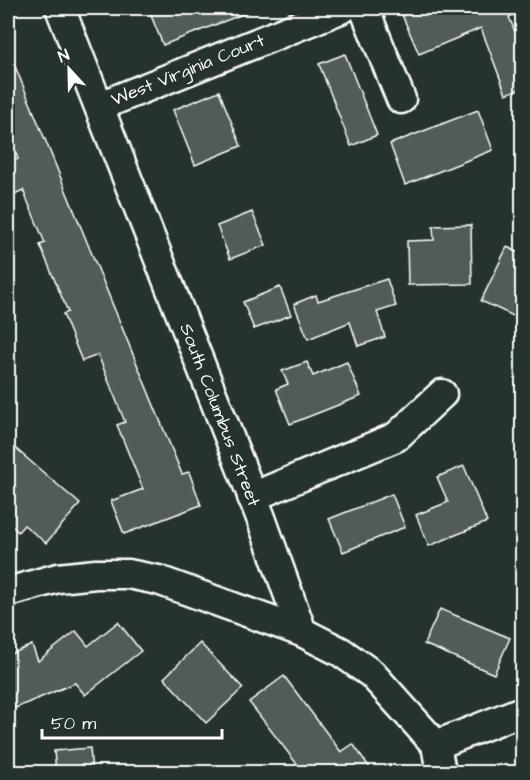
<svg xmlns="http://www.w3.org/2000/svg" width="530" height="780" viewBox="0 0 530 780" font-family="'Architects Daughter',sans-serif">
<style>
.building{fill:#515c57;stroke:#fff;stroke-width:1.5}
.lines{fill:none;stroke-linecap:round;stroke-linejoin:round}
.minor-casing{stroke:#fff;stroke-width:33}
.minor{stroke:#26332d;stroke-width:28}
.labels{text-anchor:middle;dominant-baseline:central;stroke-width:6;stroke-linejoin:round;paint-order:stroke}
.street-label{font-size:18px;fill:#fff;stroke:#26332d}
</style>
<rect width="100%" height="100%" fill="#26332d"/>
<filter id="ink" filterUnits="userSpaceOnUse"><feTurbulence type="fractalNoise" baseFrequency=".0167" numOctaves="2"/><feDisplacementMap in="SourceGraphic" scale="12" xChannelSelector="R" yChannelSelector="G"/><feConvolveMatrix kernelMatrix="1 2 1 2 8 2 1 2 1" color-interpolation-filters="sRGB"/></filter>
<g filter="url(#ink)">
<g class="building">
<path d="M 148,8 L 256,8 L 256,9 L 163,45 Z"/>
<path d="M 399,8 L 522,8 L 522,11 L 509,17 L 522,49 L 522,88 L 506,94 L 481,28 L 419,54 Z"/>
<path d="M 8,49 L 182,474 L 189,472 L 201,505 L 124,534 L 111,501 L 143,489 L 117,425 L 125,422 L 98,355 L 82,361 L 63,314 L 68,312 L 40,245 L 45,243 L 23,190 L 8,197 L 8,163 L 18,159 L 8,132 Z"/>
<path d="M 345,54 L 377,135 L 351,146 L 319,64 Z"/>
<path d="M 219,91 L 241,146 L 195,165 L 173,110 Z"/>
<path d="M 478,110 L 493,150 L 405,185 L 390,144 Z"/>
<path d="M 252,212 L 266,245 L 230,259 L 217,226 Z"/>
<path d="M 471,225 L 472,284 L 408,285 L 407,241 L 434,240 L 433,226 Z"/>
<path d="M 507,247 L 522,254 L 522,320 L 481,301 Z"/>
<path d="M 387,279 L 396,306 L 377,312 L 385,337 L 358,346 L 350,322 L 308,339 L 294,304 L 316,295 L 318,301 Z"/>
<path d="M 280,287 L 291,315 L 254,329 L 243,302 Z"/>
<path d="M 307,362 L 313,376 L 347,362 L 361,396 L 290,424 L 276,389 L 288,384 L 282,371 Z"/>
<path d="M 8,442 L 80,504 L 46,543 L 24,525 L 18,532 L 8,522 Z"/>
<path d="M 464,466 L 487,522 L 429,546 L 416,515 L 448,502 L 437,477 Z"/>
<path d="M 392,494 L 405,527 L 343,552 L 329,519 Z"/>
<path d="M 440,609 L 510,638 L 494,674 L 424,644 Z"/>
<path d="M 118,622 L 141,651 L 85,695 L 75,683 L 8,711 L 8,655 L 32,645 L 38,661 L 76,631 L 88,646 Z"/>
<path d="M 200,643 L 243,688 L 206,723 L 164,678 Z"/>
<path d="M 284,676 L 341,752 L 353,744 L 373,772 L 303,772 L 249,702 Z"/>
<path d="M 90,748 L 92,772 L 56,772 L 54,751 Z"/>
</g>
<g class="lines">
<g class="minor-casing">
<g id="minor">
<path d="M 60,8 L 261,518 L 302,632 L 341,652 L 372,674 L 436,745 L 441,772"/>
<path d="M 364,8 L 401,99"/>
<path d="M 100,106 L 343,8"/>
<path d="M 252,497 L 396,437 L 442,394"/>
<path d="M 8,592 L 58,578 L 96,574 L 128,574 L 158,580 L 302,632"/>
<path d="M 436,745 L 522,711"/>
</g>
</g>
<use href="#minor" class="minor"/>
</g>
</g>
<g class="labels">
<g class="street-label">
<text transform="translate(188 70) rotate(-22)">West Virginia Court</text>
<text transform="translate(220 415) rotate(69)">South Columbus Street</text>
</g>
</g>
<rect width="530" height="780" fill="none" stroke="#26332d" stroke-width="30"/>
<rect x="15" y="15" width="500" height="750" fill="none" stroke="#fff" stroke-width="2" filter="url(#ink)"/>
<g transform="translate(69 69) rotate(338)" stroke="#26332d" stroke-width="4.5" paint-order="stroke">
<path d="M0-4.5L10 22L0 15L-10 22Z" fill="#ffffff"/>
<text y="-9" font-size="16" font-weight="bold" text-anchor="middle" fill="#ffffff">N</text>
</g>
<path d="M42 729v9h180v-9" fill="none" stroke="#ffffff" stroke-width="3"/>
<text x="51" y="729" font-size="18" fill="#ffffff" stroke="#26332d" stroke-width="4.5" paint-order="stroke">50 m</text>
</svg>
